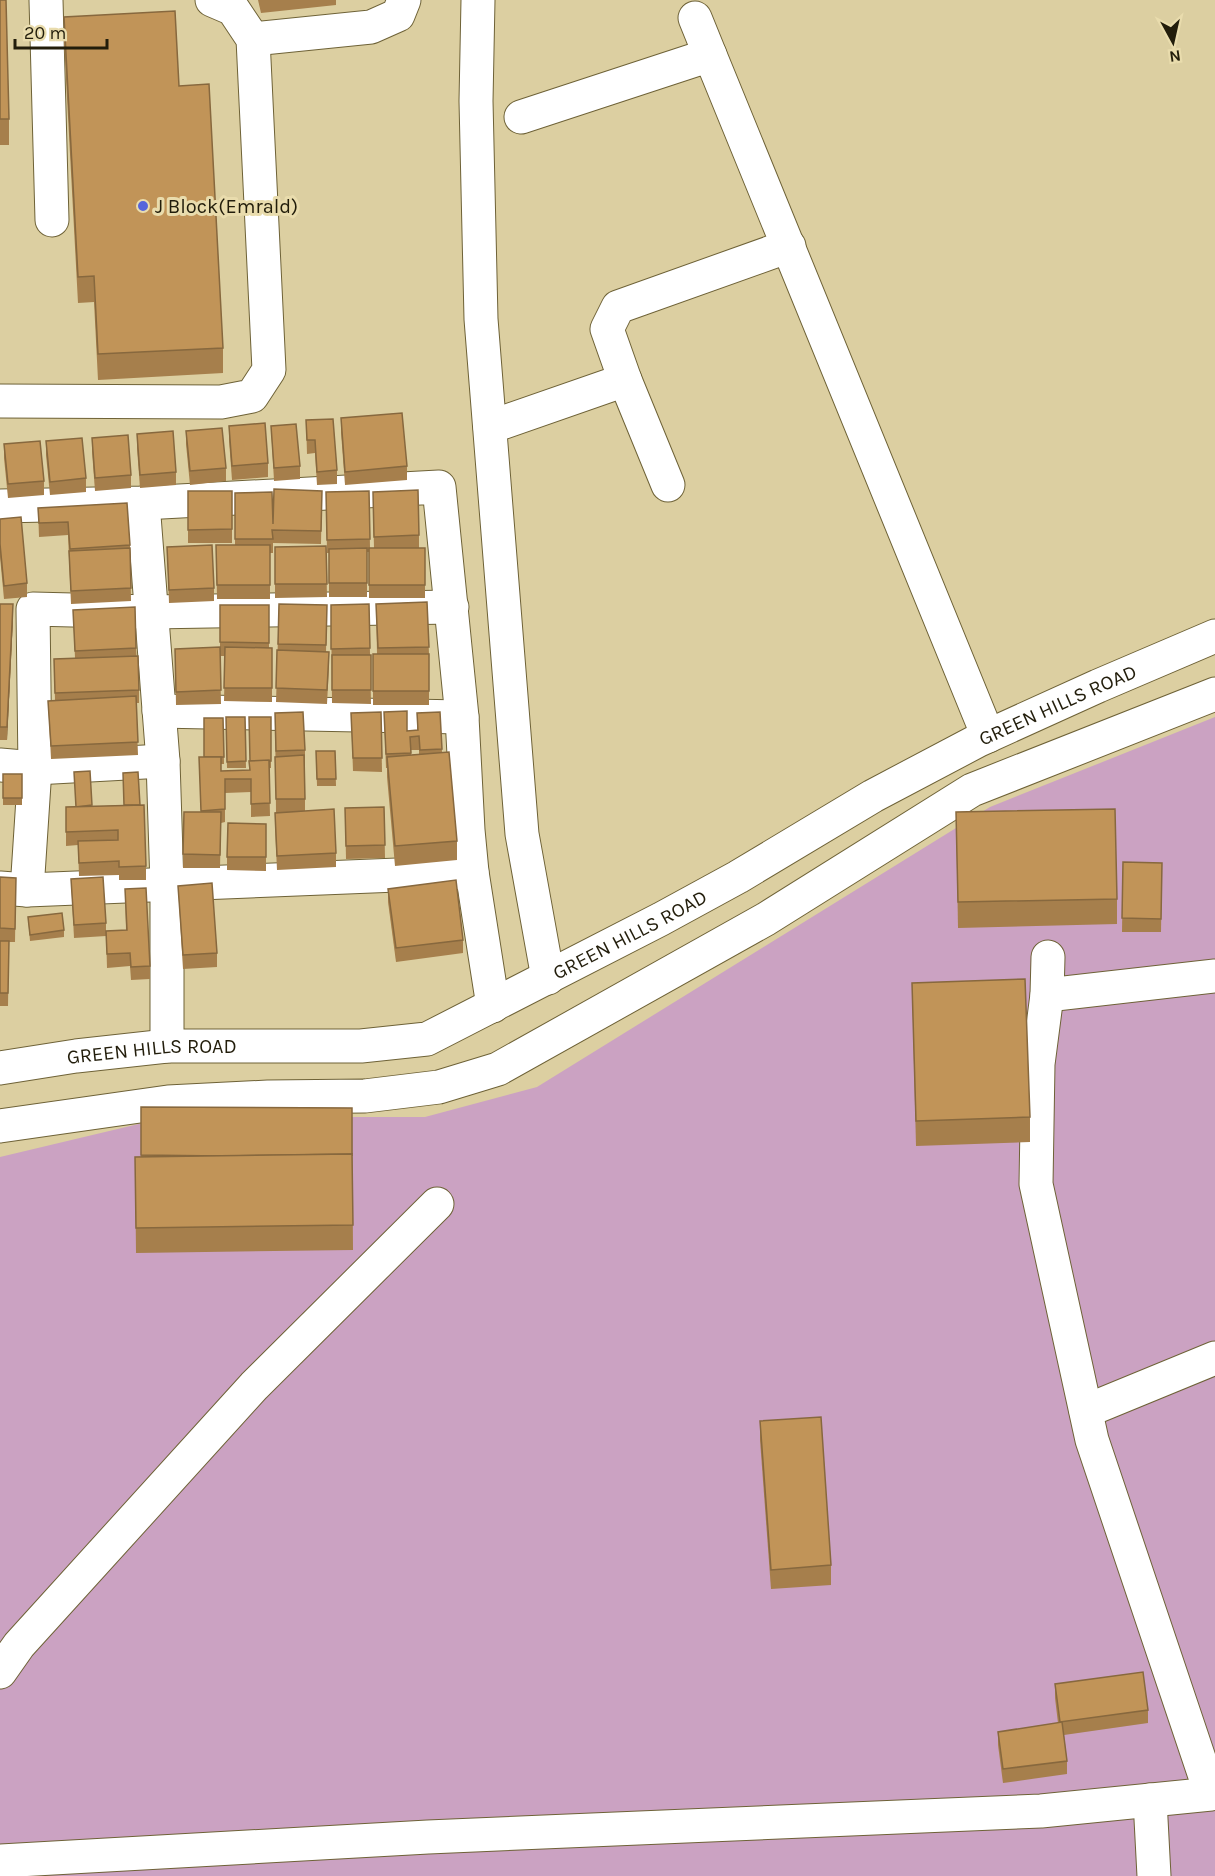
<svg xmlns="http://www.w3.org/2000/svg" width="1215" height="1876" viewBox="0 0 1215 1876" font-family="Karla,sans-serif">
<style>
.green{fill:#cba2c2}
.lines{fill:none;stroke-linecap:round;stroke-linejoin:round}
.minor-casing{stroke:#6e6237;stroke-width:35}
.minor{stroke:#fff;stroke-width:33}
.wall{fill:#a67f4c;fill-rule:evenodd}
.shaded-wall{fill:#87683e}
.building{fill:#c19458;stroke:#87683e;stroke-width:1.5}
.poi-dot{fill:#5565db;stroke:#e9dcad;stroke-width:2}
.labels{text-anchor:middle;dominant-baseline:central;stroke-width:6;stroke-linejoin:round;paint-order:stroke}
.poi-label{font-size:20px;fill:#221d0b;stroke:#e9dcad;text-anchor:start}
.street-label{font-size:20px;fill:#221d0b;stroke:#e9dcad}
</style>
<rect width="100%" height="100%" fill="#dccfa1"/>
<path class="green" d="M 1215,717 L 1215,1876 L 0,1876 L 0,1157 L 168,1117 L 425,1117 L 537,1087 L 990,807 Z"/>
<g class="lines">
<g class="minor-casing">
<g id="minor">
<path d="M 46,0 L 52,220"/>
<path d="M 478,0 L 476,101 L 481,319 L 522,834 L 548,978"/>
<path d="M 695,18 L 710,55"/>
<path d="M 253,39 L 371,27 L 398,15 L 404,0"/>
<path d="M 521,117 L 710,55 L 988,736"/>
<path d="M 0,401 L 221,402 L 252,396 L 269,370 L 253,39 L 233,9 L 212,0"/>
<path d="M 490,427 L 625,380"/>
<path d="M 668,485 L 625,380 L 607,329 L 618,307 L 789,246"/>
<path d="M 143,503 L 163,761 L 167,885 L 167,1046"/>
<path d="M 0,506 L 143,503 L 439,487 L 462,717 L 468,830 L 472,872 L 493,1006"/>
<path d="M 159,711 L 462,717"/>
<path d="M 0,765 L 35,768 L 163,761"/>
<path d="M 0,888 L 27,890 L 472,872"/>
<path d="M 27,890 L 35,768 L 33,609 L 151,612 L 452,607"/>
<path d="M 1047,995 L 1215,976"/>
<path id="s1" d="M 0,1068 L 76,1056 L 167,1046 L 361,1046 L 427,1039 L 661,919 L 738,877 L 873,796 L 979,740 L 1098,686 L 1215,636"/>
<path d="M 0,1126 L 168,1102 L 268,1097 L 365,1096 L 439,1087 L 498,1069 L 766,919 L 972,790 L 1215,694"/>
<path d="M 1086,1411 L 1215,1358"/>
<path d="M 0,1672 L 19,1645 L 254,1386 L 437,1204"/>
<path d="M 1150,1800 L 1154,1876"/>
<path d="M 0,1861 L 428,1837 L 1041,1811 L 1211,1794 L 1092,1440 L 1036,1184 L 1038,1064 L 1047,995 L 1048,957"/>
</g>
</g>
<use href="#minor" class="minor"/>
</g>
<g class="wall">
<path d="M 0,0 L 9,119 L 9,145 L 0,145 Z"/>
<path d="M 258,0 L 336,0 L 336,5 L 261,13 Z"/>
<path d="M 64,17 L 179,86 L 223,348 L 223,373 L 98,380 L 94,302 L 78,303 L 64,42 Z"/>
<path d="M 341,418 L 407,466 L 407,480 L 345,485 L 341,432 Z"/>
<path d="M 306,420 L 337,470 L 337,484 L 317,485 L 315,453 L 307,454 Z"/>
<path d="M 229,426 L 268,463 L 268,477 L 232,480 L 229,440 Z"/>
<path d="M 271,426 L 300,466 L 300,479 L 274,481 Z"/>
<path d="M 186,431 L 226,468 L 226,481 L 190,485 L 186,444 Z"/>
<path d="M 137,434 L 176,472 L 176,485 L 140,488 L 137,448 Z"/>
<path d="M 92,438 L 131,475 L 131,488 L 95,491 L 92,451 Z"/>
<path d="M 46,441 L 86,478 L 86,492 L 50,495 L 46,455 Z"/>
<path d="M 4,444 L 44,481 L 44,495 L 8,498 L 4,458 Z"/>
<rect x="188" y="491" width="44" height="52"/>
<path d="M 322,491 L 321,544 L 273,543 L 273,553 L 270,553 L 270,599 L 217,599 L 216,545 L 235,545 L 235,493 L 273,524 Z"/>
<path d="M 369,491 L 370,548 L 374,548 L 373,506 L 419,535 L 419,548 L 425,548 L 425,598 L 369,598 L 369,552 L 367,552 L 367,597 L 329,597 L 329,553 L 327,553 L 326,492 Z"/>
<path d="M 38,508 L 130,545 L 131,601 L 71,604 L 68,535 L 39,537 Z"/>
<path d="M 0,519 L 27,583 L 27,597 L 4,599 L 0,557 Z"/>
<path d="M 326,546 L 327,597 L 275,598 L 275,547 Z"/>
<path d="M 167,547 L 214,588 L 214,601 L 169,603 Z"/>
<path d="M 427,602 L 429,654 L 429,705 L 373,705 L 373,654 L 377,654 L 376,604 Z"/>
<path d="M 0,604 L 13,618 L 7,740 L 0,740 Z"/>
<path d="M 279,604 L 327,605 L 326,652 L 329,666 L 327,704 L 276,702 Z"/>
<path d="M 369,604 L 371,704 L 332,703 L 331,605 Z"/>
<path d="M 220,605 L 269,605 L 269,648 L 272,648 L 272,702 L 224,701 L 225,656 L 220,656 L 221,704 L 176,705 L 175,649 L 220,656 Z"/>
<path d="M 73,610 L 136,648 L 139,690 L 139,703 L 136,703 L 138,755 L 51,759 L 48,701 L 55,701 L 54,659 L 75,658 Z"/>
<path d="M 381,712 L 382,772 L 353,771 L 351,713 Z"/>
<path d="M 384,712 L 407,731 L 417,730 L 417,713 L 440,712 L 442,752 L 457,841 L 457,860 L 395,866 L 387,777 L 387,768 L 386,768 ZM 411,750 L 419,750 L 419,754 L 411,755 Z"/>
<path d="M 275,713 L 305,750 L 305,811 L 336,853 L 336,867 L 277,870 L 275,826 L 275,813 L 276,812 Z"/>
<path d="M 226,717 L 245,717 L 246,768 L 227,768 Z"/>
<path d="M 271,717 L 271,768 L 269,768 L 270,816 L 251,817 L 251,792 L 225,793 L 225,822 L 221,823 L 220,868 L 183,868 L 184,812 L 201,812 L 199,757 L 204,757 L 223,718 L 224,764 L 221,764 L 221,771 L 249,770 Z"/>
<path d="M 316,751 L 335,751 L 336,786 L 317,786 Z"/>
<rect x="3" y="774" width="19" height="31"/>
<path d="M 140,805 L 146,866 L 146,880 L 119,880 L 119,875 L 79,876 L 78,845 L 66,846 L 66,807 Z"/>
<path d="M 384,807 L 385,858 L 346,859 L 345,808 Z"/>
<path d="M 956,812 L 1117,899 L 1117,924 L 958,928 Z"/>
<path d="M 266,824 L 266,871 L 227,870 L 227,857 Z"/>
<path d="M 1123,862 L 1162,863 L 1161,932 L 1122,932 Z"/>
<path d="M 0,877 L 16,878 L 15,942 L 9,942 L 8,1006 L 0,1006 Z"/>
<path d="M 71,879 L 106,923 L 106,936 L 74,938 Z"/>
<path d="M 178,886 L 217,953 L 217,967 L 183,969 Z"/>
<path d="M 125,889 L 150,966 L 150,979 L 131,980 L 130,966 L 107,968 L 106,931 L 126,930 Z"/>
<path d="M 388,889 L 463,940 L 463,953 L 396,962 L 388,902 Z"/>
<path d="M 28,917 L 64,930 L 64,937 L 30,941 Z"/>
<path d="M 912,983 L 1030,1117 L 1030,1142 L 916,1146 Z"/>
<path d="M 141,1107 L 352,1108 L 353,1250 L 136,1253 L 135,1157 L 141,1157 Z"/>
<path d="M 760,1421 L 831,1565 L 831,1585 L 771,1589 L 760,1440 Z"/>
<path d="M 1055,1684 L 1148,1710 L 1148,1723 L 1064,1735 L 1067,1761 L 1067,1774 L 1003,1783 L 998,1745 L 998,1732 L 1058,1723 L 1055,1698 Z"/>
</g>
<path class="shaded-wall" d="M 13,604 L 13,618 L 7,740 L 7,727 Z"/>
<g class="building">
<path d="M 0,0 L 6,0 L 9,119 L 0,119 Z"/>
<path d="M 175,11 L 179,86 L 209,84 L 223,348 L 98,354 L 94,276 L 78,277 L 64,17 Z"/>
<path d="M 402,413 L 407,466 L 345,472 L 341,418 Z"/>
<path d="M 333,419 L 337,470 L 317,472 L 315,440 L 307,440 L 306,420 Z"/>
<path d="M 265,423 L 268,463 L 232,466 L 229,426 Z"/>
<path d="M 296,424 L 300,466 L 274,468 L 271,426 Z"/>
<path d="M 222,428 L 226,468 L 190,471 L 186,431 Z"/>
<path d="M 173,431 L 176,472 L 140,475 L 137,434 Z"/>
<path d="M 128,435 L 131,475 L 95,478 L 92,438 Z"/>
<path d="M 82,438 L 86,478 L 50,482 L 46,441 Z"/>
<path d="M 40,441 L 44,481 L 8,484 L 4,444 Z"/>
<path d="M 274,489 L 322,491 L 321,531 L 272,530 L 273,539 L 235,539 L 235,493 L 272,492 L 273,524 Z"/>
<path d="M 418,490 L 419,535 L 374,537 L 373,492 Z"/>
<path d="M 188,491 L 232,491 L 232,529 L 188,530 Z"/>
<path d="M 369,491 L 370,539 L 327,540 L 326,492 Z"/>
<path d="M 127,503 L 130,545 L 70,549 L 68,522 L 39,523 L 38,508 Z"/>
<path d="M 21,517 L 27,583 L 4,586 L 0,544 L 0,519 Z"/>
<path d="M 212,545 L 214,588 L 169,590 L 167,547 Z"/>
<path d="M 216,545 L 270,545 L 270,585 L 217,585 Z"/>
<path d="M 326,546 L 327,584 L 275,584 L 275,547 Z"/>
<path d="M 130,548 L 131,588 L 71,591 L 69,551 Z"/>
<path d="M 367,548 L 367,583 L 329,583 L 329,549 Z"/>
<rect x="369" y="548" width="56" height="37"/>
<path d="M 427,602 L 429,647 L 378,648 L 376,604 Z"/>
<path d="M 0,604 L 13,604 L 7,727 L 0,727 Z"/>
<path d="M 279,604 L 327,605 L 326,645 L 278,644 Z"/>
<path d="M 369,604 L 370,648 L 331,649 L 331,605 Z"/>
<path d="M 220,605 L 269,605 L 269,643 L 220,642 Z"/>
<path d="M 135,607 L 136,648 L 75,651 L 73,610 Z"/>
<path d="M 220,647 L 221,690 L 176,692 L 175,649 Z"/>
<path d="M 225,647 L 272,648 L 272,688 L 224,688 Z"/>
<path d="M 277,650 L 329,652 L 327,690 L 276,688 Z"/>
<rect x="373" y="654" width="56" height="37"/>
<rect x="332" y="655" width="39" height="35"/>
<path d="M 138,656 L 139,690 L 55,693 L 54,659 Z"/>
<path d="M 136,696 L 138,742 L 51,746 L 48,701 Z"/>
<path d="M 407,711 L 407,731 L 418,730 L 417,713 L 440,712 L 442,749 L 420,750 L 419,736 L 410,737 L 411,753 L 386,754 L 384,712 Z"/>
<path d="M 303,712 L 305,750 L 276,751 L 275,713 Z"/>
<path d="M 381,712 L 382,758 L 353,758 L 351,713 Z"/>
<path d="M 226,717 L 245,717 L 246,761 L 227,762 Z"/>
<path d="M 249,717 L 271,717 L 271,761 L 250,761 Z"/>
<path d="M 204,718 L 223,718 L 224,757 L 204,757 Z"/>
<path d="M 316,751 L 335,751 L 336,779 L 317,779 Z"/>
<path d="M 449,752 L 457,841 L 395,846 L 387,757 Z"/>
<path d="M 304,755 L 305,799 L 276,799 L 275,757 Z"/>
<path d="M 199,757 L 221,757 L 221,771 L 250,770 L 249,761 L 269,760 L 270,803 L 251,804 L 251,779 L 225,779 L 225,809 L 201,811 Z"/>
<path d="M 90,771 L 92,805 L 76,807 L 74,772 Z"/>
<path d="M 138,772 L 140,805 L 124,805 L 123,773 Z"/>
<rect x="3" y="774" width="19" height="24"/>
<path d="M 144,805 L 146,866 L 119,867 L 119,861 L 79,863 L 78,841 L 118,840 L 118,830 L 66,832 L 66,807 Z"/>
<path d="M 384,807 L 385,845 L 346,846 L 345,808 Z"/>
<path d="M 334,809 L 336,853 L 277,856 L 275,813 Z"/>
<path d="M 1115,809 L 1117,899 L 958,902 L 956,812 Z"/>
<path d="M 184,812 L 221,812 L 220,855 L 183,854 Z"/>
<path d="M 228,823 L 266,824 L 266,857 L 227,857 Z"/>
<path d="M 1123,862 L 1162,863 L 1161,919 L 1122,918 Z"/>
<path d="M 0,877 L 16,878 L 15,929 L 0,928 Z"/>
<path d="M 103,877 L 106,923 L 74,925 L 71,879 Z"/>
<path d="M 456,880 L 463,940 L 396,948 L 388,889 Z"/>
<path d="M 212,883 L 217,953 L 183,955 L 178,886 Z"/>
<path d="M 146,888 L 150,966 L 131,967 L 130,953 L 107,954 L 106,931 L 127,930 L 125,889 Z"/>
<path d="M 62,913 L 64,930 L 30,935 L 28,917 Z"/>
<path d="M 0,941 L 9,941 L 8,993 L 0,993 Z"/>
<path d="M 1025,979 L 1030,1117 L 916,1121 L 912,983 Z"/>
<path d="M 141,1107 L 352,1108 L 352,1156 L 352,1154 L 222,1156 L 141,1155 Z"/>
<path d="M 352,1154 L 353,1225 L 136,1228 L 135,1157 Z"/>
<path d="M 821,1417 L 831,1565 L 771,1570 L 760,1421 Z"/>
<path d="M 1143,1672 L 1148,1710 L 1060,1722 L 1055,1684 Z"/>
<path d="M 1062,1722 L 1067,1761 L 1003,1769 L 998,1732 Z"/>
</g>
<circle class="poi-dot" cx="143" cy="206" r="6"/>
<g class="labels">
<g class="poi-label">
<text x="155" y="206">J Block(Emrald)</text>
</g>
<g class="street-label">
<text stroke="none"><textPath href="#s1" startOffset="1143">GREEN HILLS ROAD</textPath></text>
<text stroke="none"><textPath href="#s1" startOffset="657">GREEN HILLS ROAD</textPath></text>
<text stroke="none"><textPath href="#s1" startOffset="153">GREEN HILLS ROAD</textPath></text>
</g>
</g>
<g transform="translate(1173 42) rotate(172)" stroke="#e9dcad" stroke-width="4.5" paint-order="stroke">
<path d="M0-4.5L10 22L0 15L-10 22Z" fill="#221d0b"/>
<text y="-9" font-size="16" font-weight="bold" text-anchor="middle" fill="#221d0b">N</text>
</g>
<path d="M15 39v9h92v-9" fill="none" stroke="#221d0b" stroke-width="3"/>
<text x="24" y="39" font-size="18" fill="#221d0b" stroke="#e9dcad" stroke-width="4.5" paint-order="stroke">20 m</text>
</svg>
